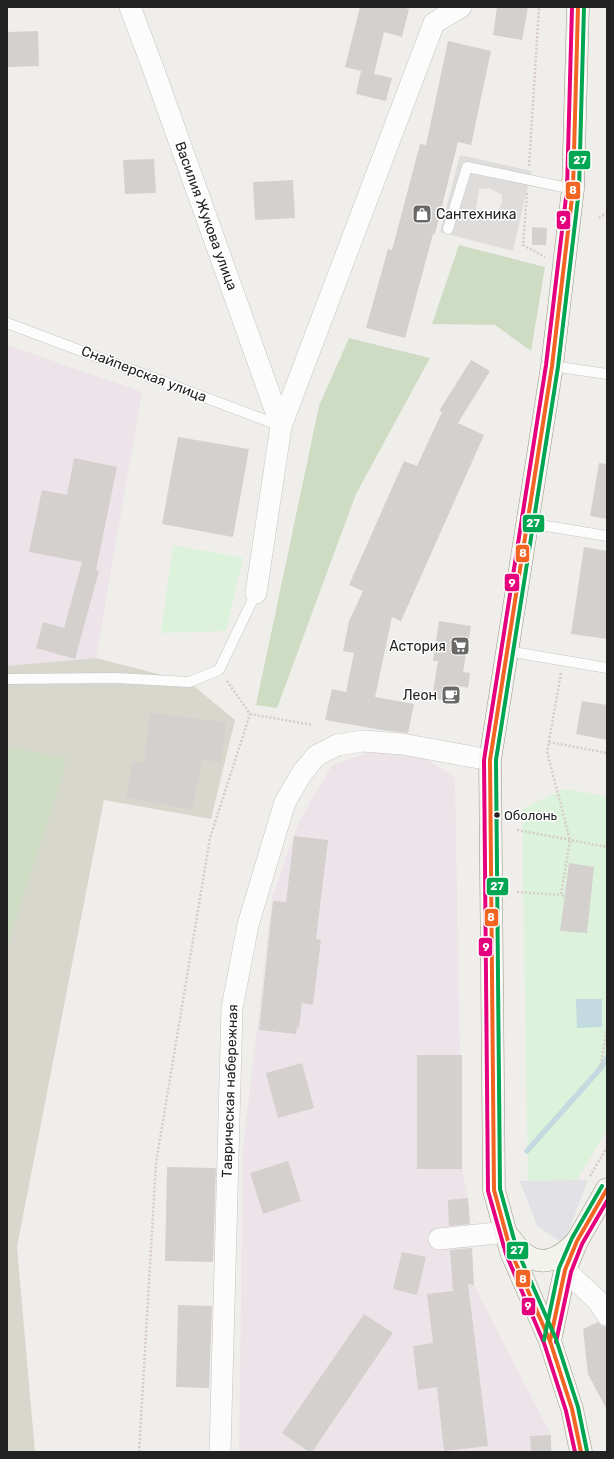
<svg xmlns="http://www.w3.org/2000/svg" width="614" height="1459" viewBox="0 0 614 1459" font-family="Rubik,sans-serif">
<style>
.industrial{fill:#ede4e9}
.construction{fill:#d8d7cd}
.forest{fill:#cddcc3}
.park{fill:#dcf2db}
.parking{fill:#dedddc;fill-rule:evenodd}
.plaza{fill:#e2e1e5}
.water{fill:#c2dae0}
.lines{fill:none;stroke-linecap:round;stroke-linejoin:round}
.stream{stroke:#c2dae0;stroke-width:5.5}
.building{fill:#d3d0ce}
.lane-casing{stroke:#c6c5c3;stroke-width:11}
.street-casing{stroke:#c6c5c3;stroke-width:22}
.secondary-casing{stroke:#989884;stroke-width:23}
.path{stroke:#d7cbca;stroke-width:2.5;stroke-dasharray:2 2;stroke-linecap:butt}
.lane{stroke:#fdfcfc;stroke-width:10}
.street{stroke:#fdfcfc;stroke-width:21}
.secondary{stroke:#f3f3ed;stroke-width:22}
.bus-1-casing{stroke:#fff;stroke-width:7}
.bus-2-casing{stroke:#fff;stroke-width:7}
.bus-3-casing{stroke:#fff;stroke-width:7}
.bus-1{stroke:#f26522;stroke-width:4}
.bus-2{stroke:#e5007d;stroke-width:4}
.bus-3{stroke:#00a651;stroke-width:4}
.bus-dot{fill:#222;stroke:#fff;stroke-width:1.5}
.labels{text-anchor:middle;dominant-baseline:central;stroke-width:3;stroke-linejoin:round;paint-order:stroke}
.bus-label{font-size:13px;fill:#222;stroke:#fff;text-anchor:start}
.poi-label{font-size:14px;fill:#222;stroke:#fff;text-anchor:end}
.street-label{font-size:14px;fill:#222;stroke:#fff}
.line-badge{stroke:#fff;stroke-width:1.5}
.badge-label{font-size:11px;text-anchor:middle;font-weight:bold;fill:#fff}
</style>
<rect width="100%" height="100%" fill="#f0eeeb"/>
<g class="industrial">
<path d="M 7,345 L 142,392 L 96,658 L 7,666 Z"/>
<path d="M 380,749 L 424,757 L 455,778 L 462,1169 L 468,1198 L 474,1285 L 551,1435 L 552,1452 L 241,1452 L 239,1450 L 243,1150 L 272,897 L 299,821 L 332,765 Z"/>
</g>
<path class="construction" d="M 96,658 L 189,682 L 235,720 L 211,819 L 104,800 L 17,1247 L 35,1452 L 7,1452 L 7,666 Z"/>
<g class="forest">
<path d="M 459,245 L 545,267 L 531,351 L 495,325 L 432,324 Z"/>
<path d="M 349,338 L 430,358 L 356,494 L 277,708 L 256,705 L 319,406 Z"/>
<path d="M 7,747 L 66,758 L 63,774 L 7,947 Z"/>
</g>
<g class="park">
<path d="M 173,545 L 243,558 L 226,631 L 161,633 Z"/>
<path d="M 565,789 L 607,796 L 607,1129 L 577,1180 L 528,1181 L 522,809 Z"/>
</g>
<path class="parking" d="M 460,155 L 532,171 L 523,206 L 513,251 L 440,232 ZM 489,188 L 502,195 L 502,203 L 494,217 L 476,209 L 479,189 Z"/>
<path class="plaza" d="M 588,1180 L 564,1244 L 537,1226 L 520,1181 Z"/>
<path class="water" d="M 576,999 L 602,999 L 602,1027 L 577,1028 Z"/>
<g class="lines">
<path class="stream" d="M 527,1151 L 600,1069 L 607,1058"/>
</g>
<g class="building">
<path d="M 360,7 L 400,7 L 409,9 L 402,37 L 384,32 L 374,74 L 392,78 L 386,101 L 356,94 L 361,71 L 366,72 L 345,67 Z"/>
<path d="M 497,7 L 528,7 L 522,40 L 493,35 Z"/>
<path d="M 38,31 L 39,66 L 7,67 L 7,32 Z"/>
<path d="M 448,41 L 491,51 L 471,145 L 458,142 L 435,234 L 433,234 L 405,338 L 366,328 L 388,249 L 392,250 L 420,144 L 426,145 Z"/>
<path d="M 154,159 L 156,193 L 125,194 L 123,160 Z"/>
<path d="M 293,180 L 295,218 L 255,220 L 253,182 Z"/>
<path d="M 532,227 L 547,228 L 546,245 L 532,245 Z"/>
<path d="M 471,360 L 490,371 L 458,423 L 484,435 L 401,621 L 392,617 L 375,697 L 414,704 L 408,733 L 382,730 L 325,720 L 332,689 L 346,692 L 354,653 L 343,651 L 349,621 L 363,591 L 349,585 L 404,461 L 417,466 L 442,412 L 439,411 Z"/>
<path d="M 178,437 L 249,449 L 233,537 L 162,524 Z"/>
<path d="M 74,458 L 117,467 L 96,570 L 99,571 L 75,659 L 36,648 L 43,622 L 64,628 L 82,562 L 29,552 L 42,490 L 67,495 Z"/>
<path d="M 599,463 L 607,464 L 607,519 L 590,516 Z"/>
<path d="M 584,547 L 607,551 L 607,639 L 571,634 Z"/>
<path d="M 439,621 L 471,626 L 463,672 L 470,673 L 468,688 L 455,685 L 452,702 L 432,698 L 438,661 L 433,661 Z"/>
<path d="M 582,701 L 607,705 L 607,740 L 576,734 Z"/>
<path d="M 150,713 L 226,722 L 221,762 L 202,760 L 192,810 L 126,797 L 133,761 L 144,763 Z"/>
<path d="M 294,836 L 328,840 L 316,939 L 321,940 L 313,1005 L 302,1003 L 299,1028 L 297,1027 L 296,1034 L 259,1030 L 273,901 L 286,902 Z"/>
<path d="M 569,863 L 594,867 L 587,933 L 560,931 Z"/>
<rect x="417" y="1055" width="45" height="114"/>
<path d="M 302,1063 L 314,1108 L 278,1118 L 266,1073 Z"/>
<path d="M 288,1161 L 301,1201 L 263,1214 L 250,1173 Z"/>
<path d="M 167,1167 L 216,1168 L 213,1262 L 165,1261 Z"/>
<path d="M 468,1198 L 470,1224 L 449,1226 L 448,1200 Z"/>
<path d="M 472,1248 L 474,1285 L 468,1284 L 488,1446 L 444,1451 L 437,1387 L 418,1390 L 413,1346 L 433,1343 L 427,1294 L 453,1291 L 450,1250 Z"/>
<path d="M 402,1252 L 426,1257 L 417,1295 L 393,1289 Z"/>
<path d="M 178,1305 L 212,1306 L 209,1388 L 176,1387 Z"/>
<path d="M 364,1314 L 393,1333 L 312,1452 L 309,1452 L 282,1433 Z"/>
<path d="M 598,1322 L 602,1326 L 607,1327 L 607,1410 L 588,1374 L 583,1329 Z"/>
<path d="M 551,1435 L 551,1452 L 531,1452 L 530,1436 Z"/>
</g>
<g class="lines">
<g class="lane-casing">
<g id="lane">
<path d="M 448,229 L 467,167 L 573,189"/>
<path d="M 7,323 L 281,426"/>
<path d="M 552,366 L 607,374"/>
<path d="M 528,523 L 607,536"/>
<path d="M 507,651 L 607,668"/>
<path d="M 7,679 L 116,678 L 189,682 L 219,670 L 256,593"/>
</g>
</g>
<g class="street-casing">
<g id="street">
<path d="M 130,7 L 153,68 L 281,426"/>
<path d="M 256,593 L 281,426 L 434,23 L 461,7"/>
<path d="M 439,1239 L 506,1232"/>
<path d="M 565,1270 L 598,1301 L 607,1315"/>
<path d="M 220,1452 L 232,1008 L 248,925 L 285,802 L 302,773 L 316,756 L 337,745 L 363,741 L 402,744 L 490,760"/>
</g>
</g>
<g class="secondary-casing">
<g id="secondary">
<path d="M 578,7 L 573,189 L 552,366 L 490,760 L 494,1190 L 511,1252 L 550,1341 L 572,1409 L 581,1452"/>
<path d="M 510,1238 C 531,1268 552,1267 576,1242"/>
<path d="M 550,1341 L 565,1270 L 577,1241 L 607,1189"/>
</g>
</g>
<g class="path">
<path d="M 529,166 L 539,7"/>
<path d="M 527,193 L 523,245 L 545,257"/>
<path d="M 599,218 L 607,213"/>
<path d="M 561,673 L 547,752 L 570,840 L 561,895 L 564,896"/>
<path d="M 227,681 L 250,714 L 313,725"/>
<path d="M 549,742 L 607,753"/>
<path d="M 517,830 L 607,847"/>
<path d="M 517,892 L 561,895"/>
<path d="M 600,1069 L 607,1028"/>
<path d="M 590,1176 L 607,1147"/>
<path d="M 139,1452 L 156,1163 L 210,838 L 250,714"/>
</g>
<use href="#lane" class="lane"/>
<use href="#street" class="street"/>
<use href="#secondary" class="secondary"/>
<g class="bus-1-casing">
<g id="bus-1">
<path d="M 578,7 L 573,189 L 552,366 L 490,760 L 494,1190 L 511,1252 L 550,1341 L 572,1409 L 581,1452"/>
<path d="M 550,1341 L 565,1270 L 577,1241 L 607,1189"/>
</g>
</g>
<g class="bus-2-casing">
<g id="bus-2">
<path d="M 572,7 L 567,189 L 546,365 L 484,760 L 488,1191 L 506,1254 L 544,1343 L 566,1411 L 575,1452"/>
<path d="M 556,1342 L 571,1272 L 582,1244 L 607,1201"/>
</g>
</g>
<g class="bus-3-casing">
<g id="bus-3">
<path d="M 584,7 L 579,190 L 558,367 L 496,760 L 500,1189 L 517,1250 L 556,1339 L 578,1407 L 587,1451"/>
<path d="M 544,1340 L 559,1268 L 572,1238 L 602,1186"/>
</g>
</g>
<use href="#bus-1" class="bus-1"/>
<use href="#bus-2" class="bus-2"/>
<use href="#bus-3" class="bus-3"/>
</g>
<defs>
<g id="shop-square" transform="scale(1)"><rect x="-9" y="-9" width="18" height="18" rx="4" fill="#6a6968" stroke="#fff"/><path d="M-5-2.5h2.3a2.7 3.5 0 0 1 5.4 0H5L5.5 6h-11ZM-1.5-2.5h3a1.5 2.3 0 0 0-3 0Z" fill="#fff"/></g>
<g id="supermarket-square" transform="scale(1)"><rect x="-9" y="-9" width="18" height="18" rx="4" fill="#6a6968" stroke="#fff"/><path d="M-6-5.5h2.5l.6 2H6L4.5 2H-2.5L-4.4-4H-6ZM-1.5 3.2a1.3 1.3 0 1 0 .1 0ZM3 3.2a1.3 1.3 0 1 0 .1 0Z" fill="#fff"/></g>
<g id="cafe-square" transform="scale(1)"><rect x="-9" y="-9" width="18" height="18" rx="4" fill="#6a6968" stroke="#fff"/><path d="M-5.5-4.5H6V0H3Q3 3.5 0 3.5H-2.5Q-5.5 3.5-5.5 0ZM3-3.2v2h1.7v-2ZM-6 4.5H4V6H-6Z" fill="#fff"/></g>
</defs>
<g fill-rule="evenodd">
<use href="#shop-square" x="422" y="214"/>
<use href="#supermarket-square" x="460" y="646"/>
<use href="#cafe-square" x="451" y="695"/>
</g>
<circle class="bus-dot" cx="497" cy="815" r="3.5"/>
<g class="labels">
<g class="bus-label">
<text x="504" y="815">Оболонь</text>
</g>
<g class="poi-label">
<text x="436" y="214" text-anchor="start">Сантехника</text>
<text x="446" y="646">Астория</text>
<text x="437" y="695">Леон</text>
</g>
<g class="street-label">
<text transform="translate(206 216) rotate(70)">Василия Жукова улица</text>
<text transform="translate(144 374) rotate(21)">Снайперская улица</text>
<text transform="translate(230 1091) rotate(-88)">Таврическая набережная</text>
</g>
</g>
<g class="line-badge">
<rect x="568" y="150" width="23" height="20" rx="4" fill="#00a651"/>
<rect x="565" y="181" width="16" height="19" rx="4" fill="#f26522"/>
<rect x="556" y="210" width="15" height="20" rx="4" fill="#e5007d"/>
<rect x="522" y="514" width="23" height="19" rx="4" fill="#00a651"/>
<rect x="515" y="544" width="15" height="19" rx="4" fill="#f26522"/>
<rect x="504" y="573" width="16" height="19" rx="4" fill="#e5007d"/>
<rect x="486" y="877" width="23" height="19" rx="4" fill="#00a651"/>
<rect x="484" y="908" width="15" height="19" rx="4" fill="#f26522"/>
<rect x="478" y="937" width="15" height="20" rx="4" fill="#e5007d"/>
<rect x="506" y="1241" width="23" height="19" rx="4" fill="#00a651"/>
<rect x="515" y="1269" width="16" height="19" rx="4" fill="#f26522"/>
<rect x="521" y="1297" width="15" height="19" rx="4" fill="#e5007d"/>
</g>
<g class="badge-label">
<text x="580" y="164">27</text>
<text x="573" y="194">8</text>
<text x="563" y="224">9</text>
<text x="533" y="527">27</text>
<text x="523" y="557">8</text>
<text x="512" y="587">9</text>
<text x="497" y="890">27</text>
<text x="491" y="921">8</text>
<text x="486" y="951">9</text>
<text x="517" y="1254">27</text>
<text x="523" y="1283">8</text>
<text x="528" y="1310">9</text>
</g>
<rect width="614" height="1459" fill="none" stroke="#222222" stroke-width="16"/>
</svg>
